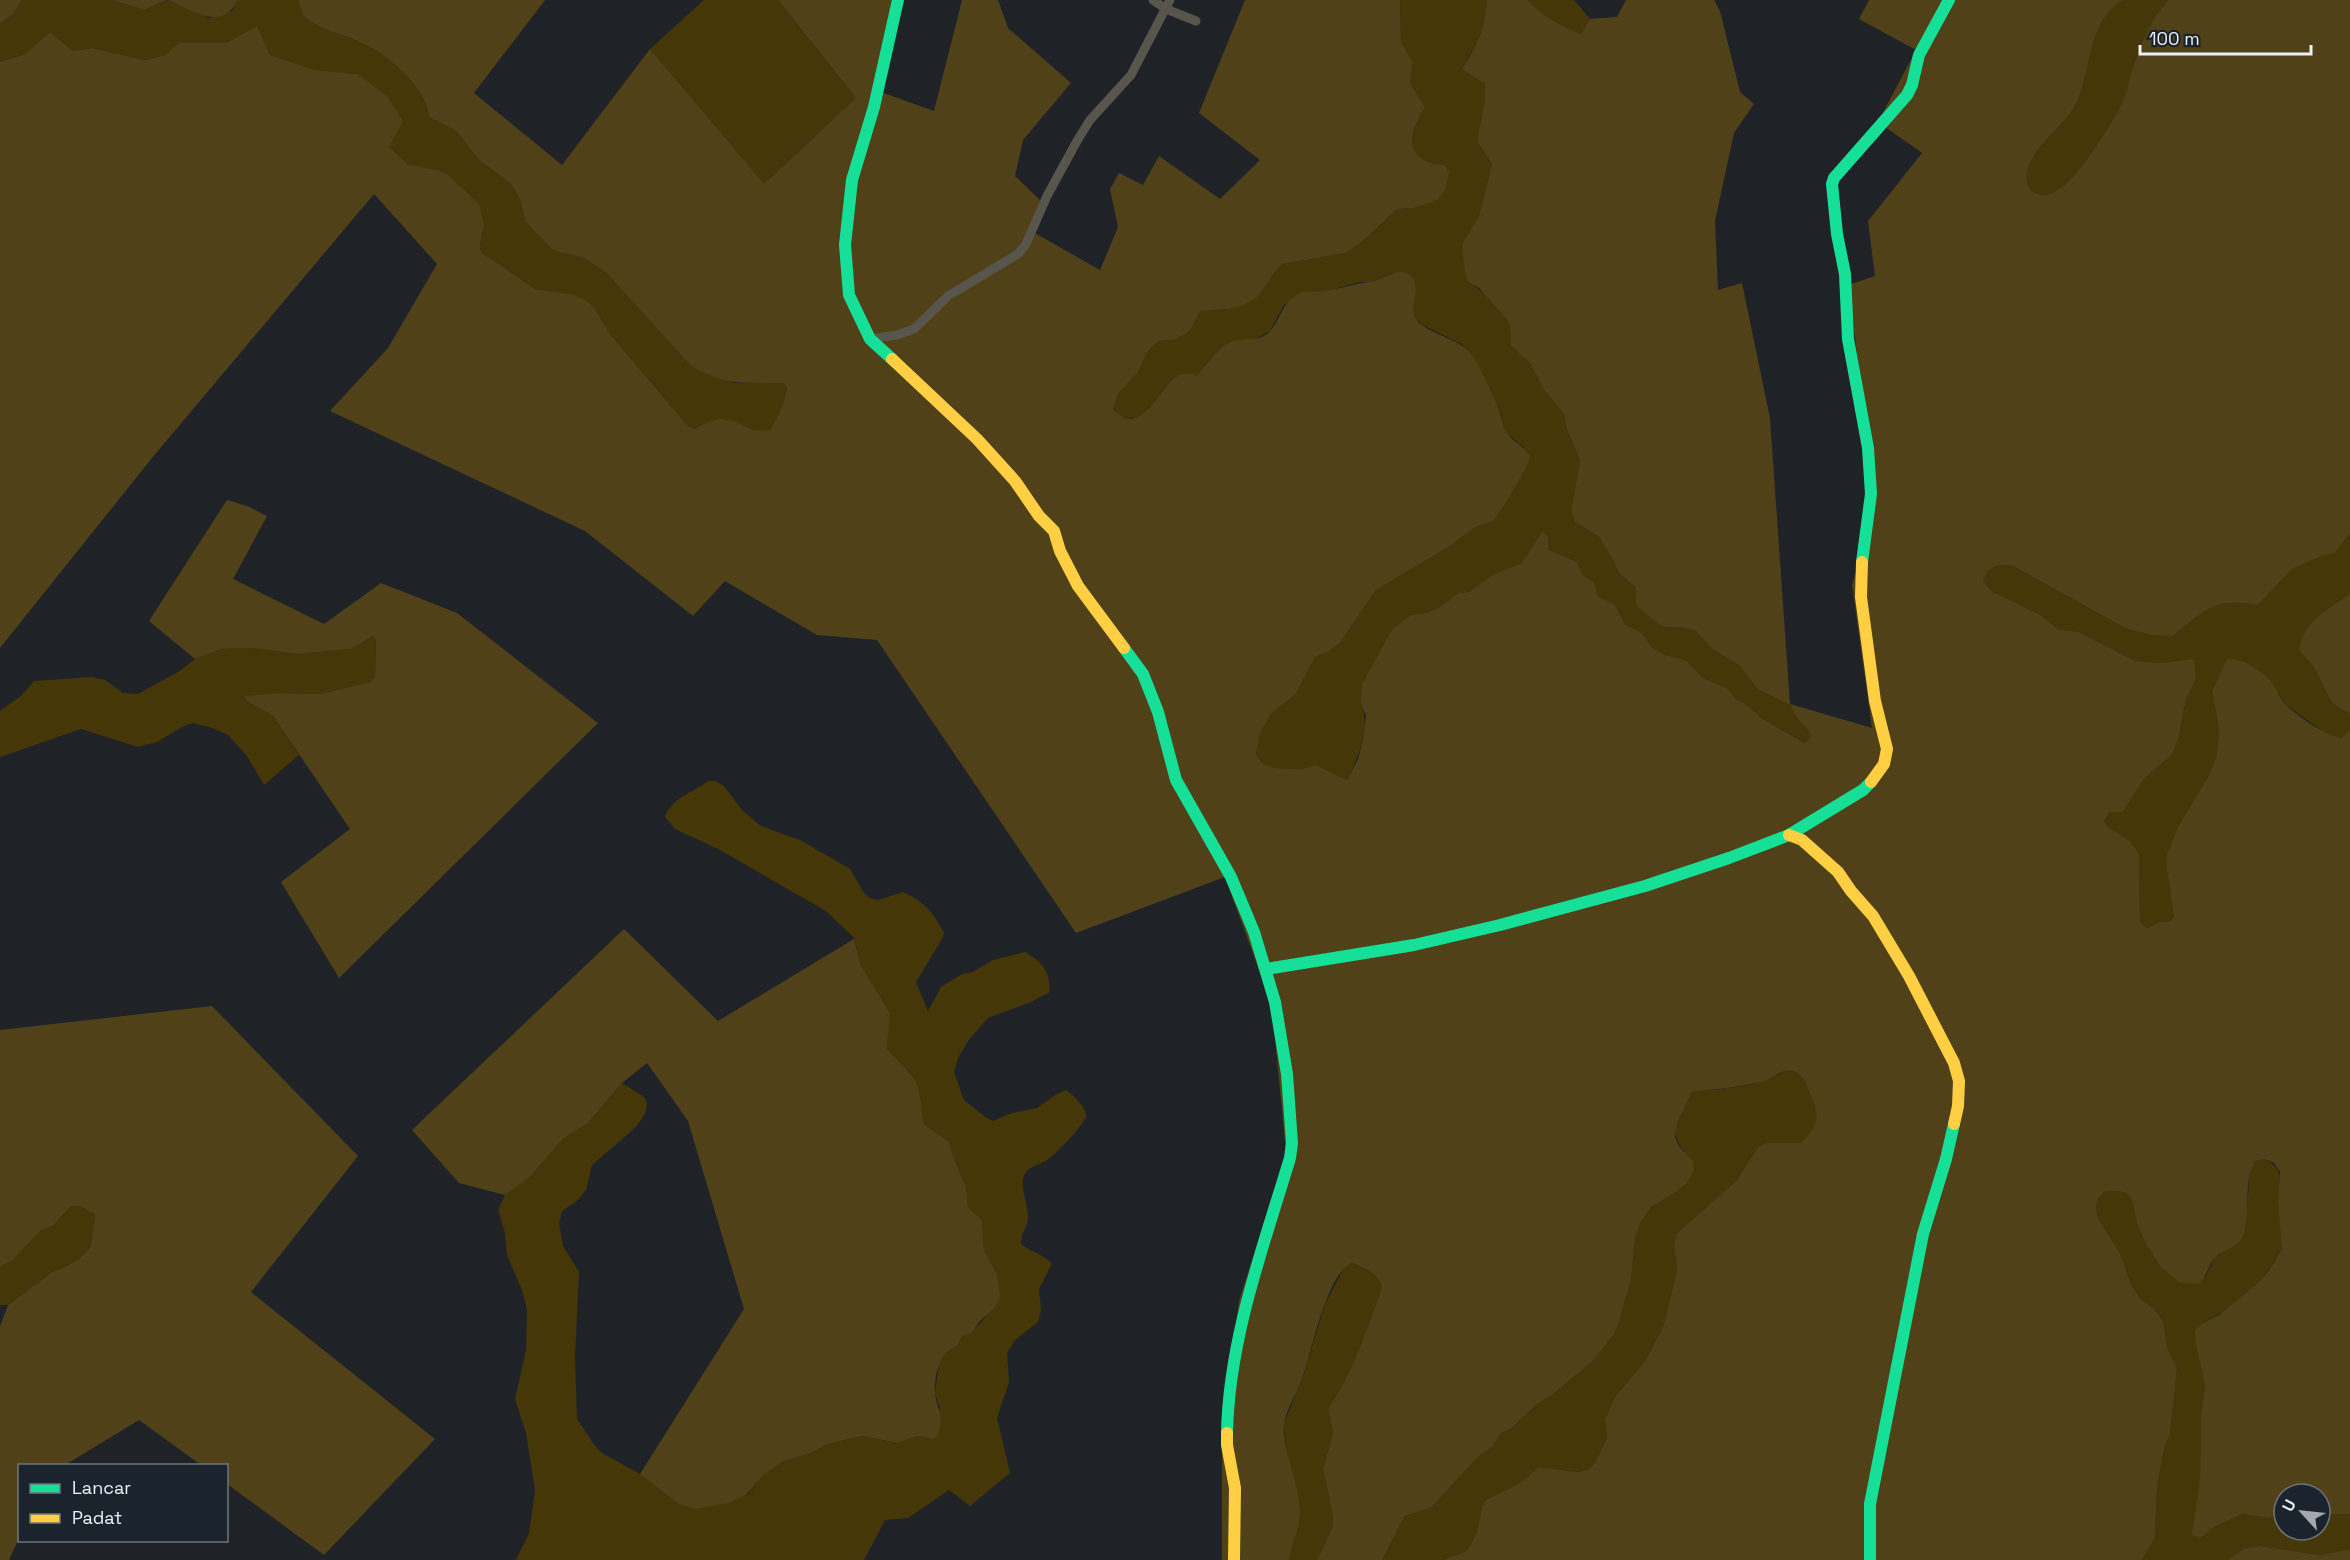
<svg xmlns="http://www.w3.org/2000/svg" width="2350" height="1560" viewBox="0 0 2350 1560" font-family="'Space Grotesk',sans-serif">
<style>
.green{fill:#463708}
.forest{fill:#504118}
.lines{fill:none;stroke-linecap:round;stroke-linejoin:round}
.street{stroke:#58554c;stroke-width:9}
.fast{stroke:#16e098;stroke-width:12}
.slow{stroke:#ffcf43;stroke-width:12}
</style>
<rect width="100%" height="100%" fill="#1f2328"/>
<g class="green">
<path d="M 22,0 L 112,0 L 144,10 L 168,0 L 209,18 L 232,11 L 238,0 L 298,0 C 300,5 301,13 305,17 C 319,30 343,34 360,42 C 388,55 425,84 429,117 L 456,131 L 479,160 L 511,184 L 520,199 L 525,221 L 558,252 L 584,258 L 608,273 L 690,365 L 734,383 L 783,383 L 787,388 L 782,407 L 771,430 C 742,440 736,402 695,429 L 688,426 L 610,334 L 596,310 L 571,294 L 535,289 L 481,252 L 480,246 L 484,225 L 437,170 L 408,164 L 388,146 L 357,74 L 315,70 L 270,55 L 257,26 L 226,43 L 180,43 L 165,55 L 145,60 L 92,48 L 73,51 L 50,32 L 25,54 L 0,62 L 0,24 L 13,14 Z"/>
<path d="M 704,0 L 778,0 L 856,98 L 857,102 L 814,137 L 764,185 L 650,49 Z"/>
<path d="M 1400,0 L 1487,0 C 1483,31 1479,43 1462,68 L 1485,84 L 1485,100 L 1477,141 L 1492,164 L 1479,215 L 1462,244 L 1468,282 C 1481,289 1507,312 1510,327 C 1511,333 1510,340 1511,346 L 1530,363 L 1544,390 L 1564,414 L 1566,429 L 1580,460 L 1571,511 L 1575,522 L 1599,537 L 1614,562 L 1618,572 L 1636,588 L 1664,627 L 1686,628 L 1696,631 L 1712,649 L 1740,666 L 1757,689 L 1790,705 L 1799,721 L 1809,731 L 1810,738 L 1806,743 L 1763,719 L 1747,705 L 1736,699 L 1727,688 L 1703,678 L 1687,661 L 1663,654 L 1653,648 L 1642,633 L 1625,624 L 1615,605 L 1598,596 L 1594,582 L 1583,575 L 1577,562 L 1549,550 L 1548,536 L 1523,563 L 1492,575 L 1469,592 L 1458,593 L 1439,608 L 1426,613 L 1411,615 L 1361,703 C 1371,729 1359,756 1347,780 L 1316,765 L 1302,769 L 1273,768 L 1261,762 L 1256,754 L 1260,734 L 1271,714 L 1296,694 L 1315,657 L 1328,652 L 1340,643 L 1376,590 L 1450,546 L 1477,526 L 1492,522 L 1524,448 L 1506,432 L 1501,414 L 1471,353 L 1461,344 L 1423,325 L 1415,318 L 1413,309 L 1416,284 L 1392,273 L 1371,282 L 1360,282 L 1327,291 L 1309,291 L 1284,305 L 1270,331 L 1253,340 L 1229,342 L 1196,376 L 1167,385 L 1155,402 L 1142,416 L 1126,419 L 1113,410 L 1118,394 L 1138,372 L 1148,351 L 1159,341 L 1174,340 L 1191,329 L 1200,311 L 1225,310 L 1261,293 L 1276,269 L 1283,264 L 1346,253 L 1362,242 L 1397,209 L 1413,208 L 1444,165 C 1426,165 1408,154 1413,133 C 1415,124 1421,115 1425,107 L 1410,83 L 1413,64 L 1401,42 Z"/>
<path d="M 1528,0 L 1574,0 L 1590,19 L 1581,34 C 1560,25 1543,17 1528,0 Z"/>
<path d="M 2124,0 L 2168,0 C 2162,8 2154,17 2150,26 C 2143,39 2137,54 2133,68 C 2130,79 2127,93 2122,103 C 2111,124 2073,189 2049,194 C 2027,198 2022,178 2031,161 C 2042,139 2068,123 2078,100 C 2091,69 2089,16 2124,0 Z"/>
<path d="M 2350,534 L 2350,594 L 2299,649 L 2313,666 L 2332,703 L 2350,714 L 2350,729 L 2341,738 L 2327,734 L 2287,706 L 2269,679 L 2212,692 L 2219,730 L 2216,758 L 2167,870 L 2174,917 L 2170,923 L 2160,922 L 2147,928 L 2140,924 L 2139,853 L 2130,841 L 2108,827 L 2104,821 L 2110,812 L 2123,812 L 2144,779 L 2172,755 L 2179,737 L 2186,699 L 2196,679 L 2189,659 L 2161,663 L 2136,661 L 2079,632 L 2058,629 L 2041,615 L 1993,592 L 1983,581 C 1987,566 1998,563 2013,566 L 2125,628 L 2173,636 C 2204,610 2216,597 2258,605 L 2292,569 L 2322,556 L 2335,553 Z"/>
<path d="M 373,636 L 376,641 L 375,677 L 370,682 L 320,694 L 275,693 L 244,696 L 247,701 L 273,716 L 299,755 L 264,785 L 247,756 L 228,735 L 212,728 L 193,723 L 182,727 L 157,742 L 138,747 L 81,729 L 0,757 L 0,711 L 22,695 L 34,681 L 91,677 L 105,680 L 123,693 L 138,694 L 178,672 L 195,659 L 222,649 L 253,648 L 297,654 L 351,649 Z"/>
<path d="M 708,781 L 716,781 L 724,786 L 742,810 L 761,826 L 802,841 L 850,869 L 864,893 L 870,898 L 878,900 L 903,892 C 926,903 932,911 944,933 L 942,939 L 916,982 L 928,1011 L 941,987 L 962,974 L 973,972 L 993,960 L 1025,952 C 1043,963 1049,969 1050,992 L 1031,1002 L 988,1018 L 968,1041 L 958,1058 L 954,1072 L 964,1100 L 984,1116 L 993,1121 L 1012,1113 L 1037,1108 L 1057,1094 L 1066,1090 C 1073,1095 1085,1106 1086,1115 C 1087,1123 1054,1156 1046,1161 C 1040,1164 1031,1166 1026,1172 C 1017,1184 1029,1204 1028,1218 C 1028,1227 1020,1234 1021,1244 C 1030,1252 1044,1254 1052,1264 L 1039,1289 L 1041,1311 L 1038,1322 L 1015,1340 L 1007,1353 L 1009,1382 L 997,1418 L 1010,1473 L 970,1506 L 949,1490 L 908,1518 L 885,1520 L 864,1560 L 516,1560 L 529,1533 L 535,1490 L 526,1433 L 515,1399 L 526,1350 L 527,1310 L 522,1290 L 507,1255 L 505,1233 L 498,1210 L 505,1195 L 529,1178 L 563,1139 L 588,1123 L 622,1083 L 644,1097 L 647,1103 L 645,1114 L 636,1127 L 592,1165 L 586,1190 L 577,1201 L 562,1211 L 559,1223 L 563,1246 L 579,1272 L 575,1356 L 577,1419 L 595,1446 L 602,1453 L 640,1474 L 677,1503 L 747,1495 L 765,1474 L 784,1461 L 811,1453 L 828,1444 L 862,1436 L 898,1443 L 917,1436 L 931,1439 L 940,1408 L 935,1393 L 939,1363 L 949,1349 L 957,1346 L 962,1336 C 975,1332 983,1318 994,1309 L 997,1274 L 984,1250 L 982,1220 L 968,1207 L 966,1187 L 953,1156 L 949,1142 L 924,1124 C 921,1109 922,1089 913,1077 C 905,1067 896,1060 887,1048 L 890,1013 L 861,965 L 854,938 L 826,911 L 720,850 L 675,829 L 665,817 C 673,796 692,794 708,781 Z"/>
<path d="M 1785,1071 C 1791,1071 1799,1072 1803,1077 C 1808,1083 1818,1112 1817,1119 C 1815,1129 1808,1136 1801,1143 L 1768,1143 L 1758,1147 L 1737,1180 L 1676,1234 L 1674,1245 L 1677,1270 L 1663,1327 L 1645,1361 L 1614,1398 L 1605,1420 L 1607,1438 L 1595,1463 L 1589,1469 L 1579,1472 L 1539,1467 L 1520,1483 L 1486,1500 L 1482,1507 L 1477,1532 L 1467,1551 L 1443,1560 L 1382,1560 L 1405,1516 L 1431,1508 L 1476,1459 L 1493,1446 L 1501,1433 L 1512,1428 L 1537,1404 L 1552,1395 L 1593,1361 L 1618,1325 L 1631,1281 L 1635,1239 L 1640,1224 L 1651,1207 L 1673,1194 L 1693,1161 C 1664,1131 1676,1125 1692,1092 C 1725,1088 1757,1088 1785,1071 Z"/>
<path d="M 2264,1159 C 2287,1169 2278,1182 2278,1202 C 2278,1216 2284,1234 2282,1248 C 2281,1252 2277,1257 2275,1260 C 2258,1290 2229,1310 2199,1325 L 2196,1346 L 2205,1386 L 2201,1414 L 2200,1537 L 2214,1527 L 2243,1514 L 2269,1518 L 2278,1513 L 2284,1514 L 2284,1530 L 2320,1530 L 2320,1515 L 2350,1514 L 2350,1549 L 2320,1555 L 2260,1546 L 2245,1548 L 2227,1560 L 2142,1560 L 2155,1538 L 2157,1487 L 2165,1445 L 2170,1435 L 2177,1368 L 2168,1350 L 2163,1321 L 2156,1311 L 2140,1298 L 2131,1284 L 2120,1253 L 2098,1218 L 2096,1206 L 2099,1197 L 2106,1191 L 2119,1191 L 2128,1194 L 2132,1200 L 2137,1223 L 2205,1277 L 2215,1258 L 2242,1239 L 2246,1224 L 2250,1169 L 2255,1161 Z"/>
<path d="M 71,1206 L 82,1207 L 95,1215 L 90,1248 L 79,1259 L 65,1267 L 52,1272 L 8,1305 L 0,1305 L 0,1267 L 12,1261 L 41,1230 L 53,1226 Z"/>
<path d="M 1352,1263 C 1366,1268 1376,1272 1382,1287 C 1367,1329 1353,1372 1328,1409 L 1333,1432 L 1323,1469 L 1332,1511 L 1333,1526 L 1317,1560 L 1289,1560 L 1296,1486 L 1287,1457 L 1284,1423 L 1302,1380 L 1325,1304 L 1345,1266 Z"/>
</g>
<g class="forest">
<path d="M 0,0 L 22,0 L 13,14 L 0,24 Z"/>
<path d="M 112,0 L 167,0 L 144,10 Z"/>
<path d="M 168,0 L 238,0 C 221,32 193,11 168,0 Z"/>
<path d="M 298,0 L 545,0 L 474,93 L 562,165 L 650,49 L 764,184 L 856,98 L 778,0 L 899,0 L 878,91 L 934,111 L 962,0 L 998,0 L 1008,28 L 1071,83 L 1023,140 L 1015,176 L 1043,203 L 1033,232 L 1100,270 L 1118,227 L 1110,189 L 1119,173 L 1143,185 L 1159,156 L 1220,199 L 1260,160 L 1199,113 L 1245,0 L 1400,0 L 1401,42 L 1413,63 L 1410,83 L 1425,107 C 1421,115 1415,124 1413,133 C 1408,154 1426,165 1444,165 L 1449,172 L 1445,190 L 1437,200 L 1413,208 L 1397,209 L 1362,242 L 1346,253 L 1283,264 C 1273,271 1270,280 1263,290 C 1249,310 1222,310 1200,311 L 1191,329 L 1185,334 L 1174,340 L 1159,341 L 1148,351 L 1138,372 L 1118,394 L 1113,410 L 1126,419 C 1158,422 1165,361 1196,376 C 1205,367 1218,349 1228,343 C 1241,336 1260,344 1271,330 C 1281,318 1282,303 1298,294 C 1307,289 1319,293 1329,290 C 1343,288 1355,284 1369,282 C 1382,281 1399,264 1412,277 C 1422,288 1409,305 1415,317 C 1422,332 1456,338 1469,351 C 1477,359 1497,403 1501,416 C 1503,421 1504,429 1507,433 C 1514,442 1523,446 1530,456 L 1528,464 L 1507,501 L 1492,522 L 1477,526 L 1450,546 L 1376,590 L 1340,643 L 1328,652 L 1315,657 L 1296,694 L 1271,714 L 1260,734 L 1256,754 L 1261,762 L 1273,768 L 1302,769 L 1316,765 L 1347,780 L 1358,759 L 1363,740 L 1366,716 L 1361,703 L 1362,684 L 1392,630 L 1411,615 L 1426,613 L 1439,608 L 1458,593 L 1469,592 L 1492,575 L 1522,563 L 1542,532 L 1548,536 L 1549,550 L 1577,562 L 1583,575 L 1594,582 L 1598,596 L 1615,605 L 1625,624 L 1642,633 L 1653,648 L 1663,654 L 1687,661 L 1703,678 L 1727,688 L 1736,699 L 1747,705 L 1763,719 L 1805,743 L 1810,738 L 1809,731 L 1799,721 L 1790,705 L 1757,689 L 1740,666 L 1712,649 L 1696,631 L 1686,628 L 1664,627 L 1647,615 L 1636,604 L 1636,588 L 1618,572 L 1614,562 L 1599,537 L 1575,522 L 1571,511 L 1580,460 L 1566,428 L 1564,414 L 1544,390 L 1530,363 L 1511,346 L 1510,326 L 1506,318 L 1479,288 L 1468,282 L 1465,273 L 1462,244 L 1479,215 L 1492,164 L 1477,141 L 1485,100 L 1485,84 L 1462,69 C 1479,43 1483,31 1487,0 L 1528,0 C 1543,17 1560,25 1581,34 L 1590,19 L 1617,17 L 1626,0 L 1714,0 L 1720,11 L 1740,92 L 1754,104 L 1734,133 L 1715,221 L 1718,290 L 1742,283 L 1770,418 L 1790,704 L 1872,728 L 1852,585 L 1872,514 L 1862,393 L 1848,285 L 1875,276 L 1868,221 L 1922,153 L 1878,122 L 1916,50 L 1859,19 L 1869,0 L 1941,0 L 1952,6 L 1955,0 L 2124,0 C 2089,17 2091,69 2078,100 C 2068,123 2042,139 2031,161 C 2022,178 2027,198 2049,194 C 2073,189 2111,124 2122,103 C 2127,93 2129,79 2133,68 C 2137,54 2143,39 2150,26 C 2154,17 2162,8 2168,0 L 2350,0 L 2350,534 L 2335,553 L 2322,556 L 2292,569 L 2258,605 C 2216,597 2204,610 2173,636 L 2152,635 L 2125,628 L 2013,566 C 1998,563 1988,566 1983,581 L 1993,592 L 2041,615 L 2058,629 L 2079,632 L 2136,661 L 2161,663 L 2190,659 L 2194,660 L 2196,679 L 2186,699 L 2179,737 L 2172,755 L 2144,779 L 2123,812 L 2110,812 L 2104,821 L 2108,827 L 2130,841 L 2139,853 L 2140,923 L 2147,928 L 2160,922 L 2170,922 L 2174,917 L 2167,870 L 2167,855 L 2177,829 L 2207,779 L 2216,758 L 2219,730 L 2212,692 L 2227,659 C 2237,655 2264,672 2271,681 C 2277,689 2281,701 2289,708 C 2304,720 2322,733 2341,738 L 2350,729 L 2350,1514 L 2320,1515 L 2320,1494 L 2284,1494 L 2284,1514 L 2278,1513 L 2269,1518 L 2243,1514 L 2214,1527 L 2200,1538 L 2192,1535 L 2200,1481 L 2201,1414 L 2205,1386 L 2196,1346 L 2195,1331 L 2199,1325 L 2219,1315 L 2257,1284 L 2270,1269 L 2282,1249 L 2278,1203 L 2280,1172 L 2274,1163 L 2264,1159 L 2255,1161 C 2242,1183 2252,1212 2243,1236 C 2240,1245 2225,1250 2217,1256 C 2209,1263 2207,1276 2199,1284 L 2179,1282 L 2161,1267 L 2146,1244 L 2137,1223 L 2132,1200 L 2128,1194 L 2119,1191 L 2106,1191 L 2099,1197 L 2096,1206 L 2098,1218 L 2120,1253 L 2131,1284 L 2140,1298 L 2156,1311 L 2163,1321 L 2168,1350 L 2177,1368 L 2170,1435 L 2165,1445 L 2157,1487 L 2155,1538 L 2142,1560 L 1443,1560 L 1467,1551 L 1477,1532 L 1482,1507 L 1486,1500 L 1520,1483 L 1539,1467 L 1579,1472 L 1589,1469 L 1595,1463 L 1607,1438 L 1605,1420 L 1614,1398 L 1645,1361 L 1663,1327 L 1677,1270 L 1674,1245 L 1676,1234 L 1737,1180 L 1758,1147 L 1767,1143 L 1801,1143 C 1816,1126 1821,1121 1812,1098 C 1807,1087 1805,1073 1791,1071 C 1782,1069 1774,1078 1765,1081 C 1741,1087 1717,1089 1692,1092 L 1677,1123 L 1675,1137 L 1679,1146 L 1693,1161 L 1694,1169 L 1687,1183 L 1673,1194 L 1651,1207 L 1640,1224 L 1635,1239 L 1631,1281 L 1618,1325 L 1613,1335 L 1593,1361 L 1552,1395 L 1537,1404 L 1512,1428 L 1501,1433 L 1493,1446 L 1476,1459 L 1431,1508 L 1405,1516 L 1382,1560 L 1317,1560 L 1333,1526 L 1332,1511 L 1323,1469 L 1333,1432 L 1328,1409 C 1353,1372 1367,1329 1382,1287 C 1376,1272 1366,1268 1352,1263 C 1326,1273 1311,1356 1301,1382 C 1296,1395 1285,1412 1284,1425 C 1283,1456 1301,1485 1300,1515 C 1299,1530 1291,1545 1289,1560 L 1222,1560 L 1222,1434 L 1239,1301 L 1286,1153 L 1272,1006 L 1225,877 L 1076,933 L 877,640 L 817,635 L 725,581 L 693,616 L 585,531 L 330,411 L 388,348 L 437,264 L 374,194 L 152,458 L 0,648 L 0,62 L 25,54 L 50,32 L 73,51 L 92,48 L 145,60 L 165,55 L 179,43 L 226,43 L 257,26 L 270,55 L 315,70 L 357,74 L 387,96 L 403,121 L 389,147 L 408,164 L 437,170 L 448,175 L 479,204 L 484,225 L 480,246 L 481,252 L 535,289 L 571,294 L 586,300 L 596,310 L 610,334 L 688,426 L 695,429 C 736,402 743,440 771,429 L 782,407 L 787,388 L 783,383 C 743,383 725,386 690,365 L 607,273 L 584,258 L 558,252 L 550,247 L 525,221 L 520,199 L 511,184 L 479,160 L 456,131 L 429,117 C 426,86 387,54 360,42 C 343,34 319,30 305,17 C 301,13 300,5 298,0 Z"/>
<path d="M 227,500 L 247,506 L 267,516 L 233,579 L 324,624 L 381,583 L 457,613 L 598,723 L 339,978 L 281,882 L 350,829 L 273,716 L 247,701 L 244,696 L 275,693 L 320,694 L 370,682 L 375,677 L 376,641 L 373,636 L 351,649 L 297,654 L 253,648 L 222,649 L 195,659 L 149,621 Z"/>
<path d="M 2350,594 L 2350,714 L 2332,703 L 2313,666 L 2299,650 C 2304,620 2328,610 2350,594 Z"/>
<path d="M 624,929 L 718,1021 L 854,939 L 861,965 L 890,1013 L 887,1048 C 896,1060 905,1067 913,1077 C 922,1089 921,1109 924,1124 L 949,1142 L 953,1156 L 966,1187 L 968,1207 L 982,1220 L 984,1250 L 997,1274 L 1000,1297 L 994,1309 L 980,1321 L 971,1333 L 962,1336 L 957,1346 C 939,1353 935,1373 935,1391 C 936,1411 947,1415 936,1438 L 931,1439 L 917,1436 L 898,1443 L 862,1436 L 828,1444 L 811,1453 L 784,1461 L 765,1474 L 746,1495 L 728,1503 L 695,1509 L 677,1503 L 640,1474 L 744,1309 L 688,1121 L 647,1063 L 622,1083 L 588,1123 L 563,1139 L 529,1178 L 505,1195 L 459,1183 L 412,1130 Z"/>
<path d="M 212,1006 L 358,1156 L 251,1292 L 435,1439 L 324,1555 L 227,1484 L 226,1466 L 201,1465 L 139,1420 L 65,1465 L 20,1466 L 19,1538 L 9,1560 L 0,1560 L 0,1326 L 8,1305 L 52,1272 L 65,1267 L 79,1259 L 90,1248 L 95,1215 L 82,1207 L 71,1206 L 53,1226 L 41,1230 L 12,1261 L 0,1267 L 0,1030 Z"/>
<path d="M 2260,1546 L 2320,1555 L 2350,1549 L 2350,1560 L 2227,1560 L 2245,1548 Z"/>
</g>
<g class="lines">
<g class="street">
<path d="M 1153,0 L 1166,9 L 1196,21"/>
<path d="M 870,339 L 897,335 L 914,329 L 948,296 L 1018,254 L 1026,244 L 1047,196 L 1077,141 L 1090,120 L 1131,75 L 1170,0"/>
</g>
<g class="fast">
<path d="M 892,359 L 870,339 L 849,295 L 845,245 L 852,180 L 874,107 L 898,0"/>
<path d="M 1862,562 L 1871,494 L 1868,448 L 1848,339 L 1845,274 L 1837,234 L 1832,184 L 1834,178 L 1907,95 L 1912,85 L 1919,55 L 1949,0"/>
<path d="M 1124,648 L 1143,674 L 1158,712 L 1176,780 L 1231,877 L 1254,932 L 1275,1002 L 1287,1074 L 1292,1143 L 1290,1158 C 1263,1248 1229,1338 1227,1433"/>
<path d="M 1266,969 L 1414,945 L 1500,925 L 1645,886 L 1729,858 L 1789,835 L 1863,790 L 1871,782"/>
<path d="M 1870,1560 L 1870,1504 L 1923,1234 L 1946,1159 L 1954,1124"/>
</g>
<g class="slow">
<path d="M 892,359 L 977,439 L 1015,481 L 1039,516 L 1054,531 L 1060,551 L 1078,586 L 1124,648"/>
<path d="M 1862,562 L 1861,597 L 1875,701 L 1887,749 L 1884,764 L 1871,782"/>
<path d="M 1789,835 L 1802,840 L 1838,872 L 1851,891 L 1873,916 L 1909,976 L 1954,1063 L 1959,1081 L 1958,1106 L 1954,1124"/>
<path d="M 1227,1433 L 1227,1445 L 1235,1488 L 1234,1560"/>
</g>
</g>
<rect x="18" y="1464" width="210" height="78" fill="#1b232c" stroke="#6e757d" stroke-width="1.5"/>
<rect x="30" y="1484" width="30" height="9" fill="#16e098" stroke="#6e757d" stroke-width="1.5"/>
<text x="72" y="1494" font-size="18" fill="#ebf1f7">Lancar</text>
<rect x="30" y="1514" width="30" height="9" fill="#ffcf43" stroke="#6e757d" stroke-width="1.5"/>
<text x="72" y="1524" font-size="18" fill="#ebf1f7">Padat</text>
<g transform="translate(2302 1512) rotate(297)"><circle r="28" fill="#1b232c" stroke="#6e757d" stroke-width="1.5"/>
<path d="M0-4.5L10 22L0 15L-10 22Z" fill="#a4a9af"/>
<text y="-9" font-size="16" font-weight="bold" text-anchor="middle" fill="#ebf1f7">U</text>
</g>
<path d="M2140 45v9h171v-9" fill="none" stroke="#ebf1f7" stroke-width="3"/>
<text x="2149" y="45" font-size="18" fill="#ebf1f7" stroke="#1b232c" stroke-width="4.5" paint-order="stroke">100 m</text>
</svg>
